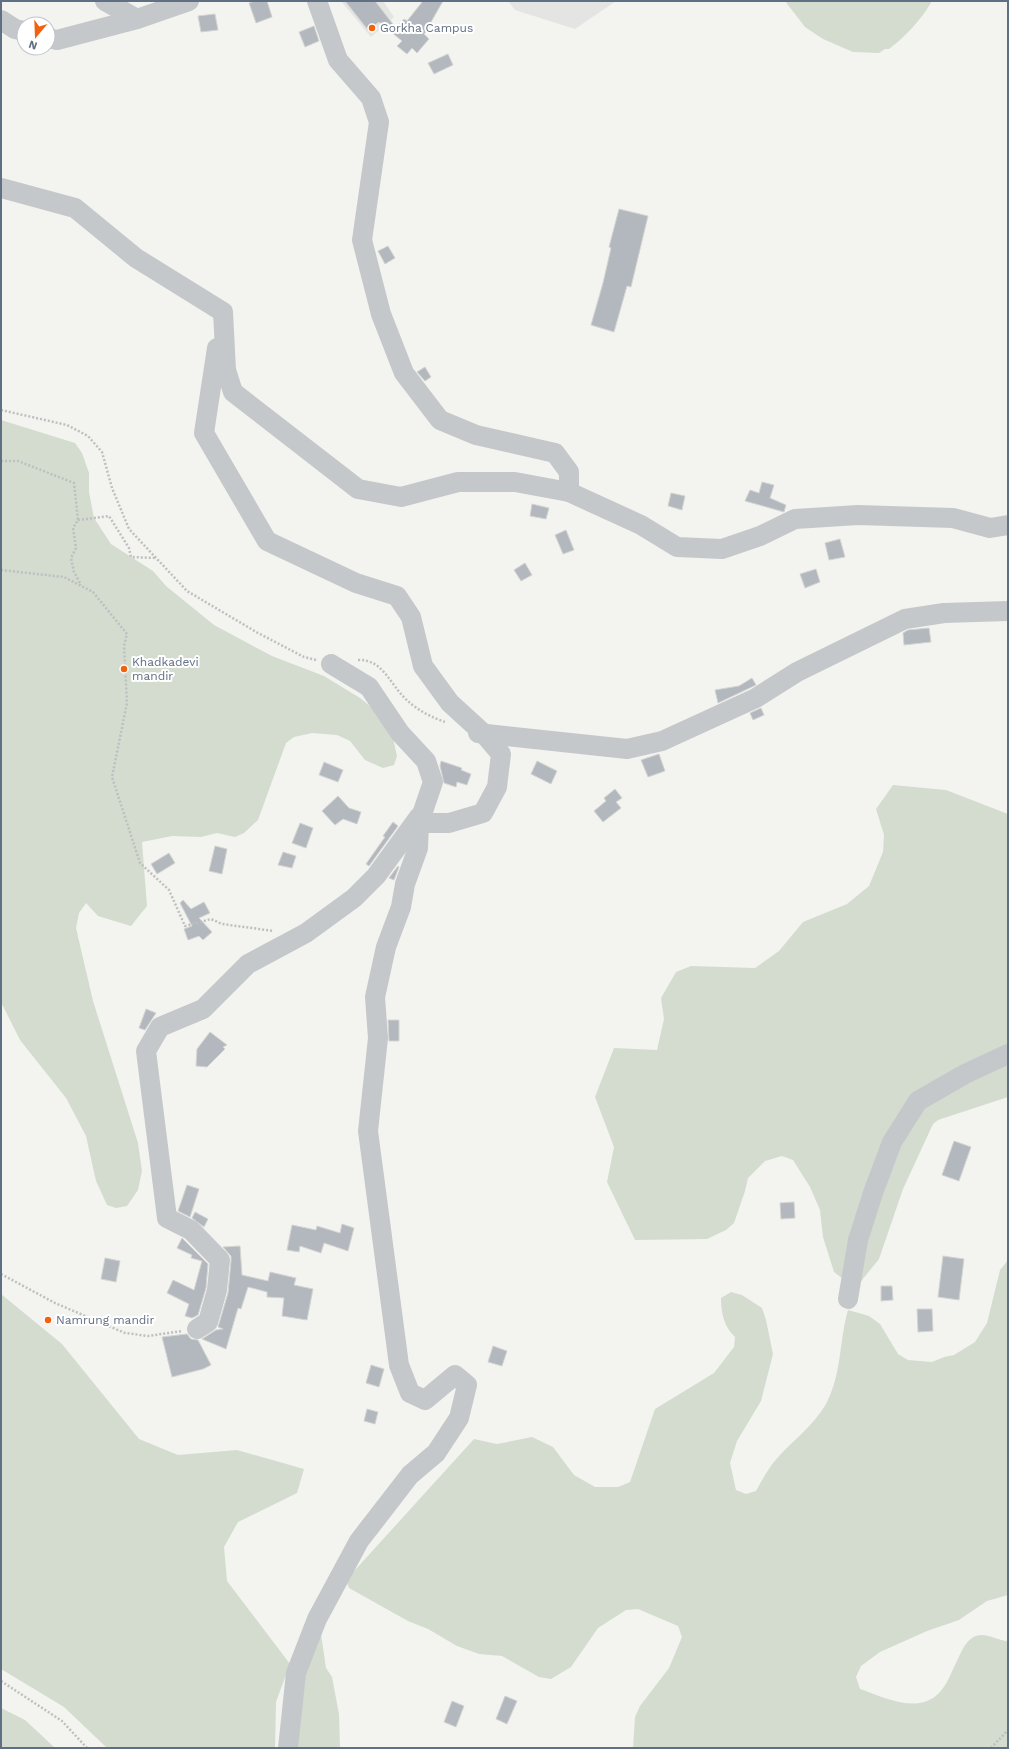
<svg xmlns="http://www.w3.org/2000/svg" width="1009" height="1749" viewBox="0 0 1009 1749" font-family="'Work Sans',sans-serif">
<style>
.built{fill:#e4e4e3}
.green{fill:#d3dccf}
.building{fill:#b2b8bd;stroke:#d4d5d2}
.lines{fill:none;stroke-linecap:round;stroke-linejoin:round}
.path{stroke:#bebfc1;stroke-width:2.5;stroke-dasharray:2 2;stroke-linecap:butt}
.minor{stroke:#c5c8cb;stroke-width:20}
.poi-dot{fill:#f3610f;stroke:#fff;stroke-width:1.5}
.labels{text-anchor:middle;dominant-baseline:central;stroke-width:4;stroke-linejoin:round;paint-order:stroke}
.poi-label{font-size:12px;fill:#606f83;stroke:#fff;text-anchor:start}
</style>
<rect width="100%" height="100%" fill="#f3f4ef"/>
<g class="built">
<path d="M 341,1 L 383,1 L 394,17 L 371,37 Z"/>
<path d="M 508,1 L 616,1 L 575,29 L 515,10 Z"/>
</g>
<g class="green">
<path d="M 785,1 L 932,1 C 921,20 906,36 889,49 L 885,49 L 879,53 L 853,52 L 823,39 L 805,27 Z"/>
<path d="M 1,420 L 75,443 L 82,453 L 89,473 L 89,492 L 94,518 L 111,544 L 153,571 L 166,586 L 214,625 L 272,656 L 324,676 L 360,698 L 375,710 L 392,734 L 397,756 L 394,765 L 383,768 L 365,760 L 350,741 L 337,735 L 312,733 L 294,737 L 286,743 L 258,820 L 244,833 L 235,837 L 217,833 L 201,837 L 172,836 L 142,842 L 147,906 L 131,926 L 98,916 L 86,903 L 79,913 L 76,928 L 93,1001 L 138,1143 L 142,1171 L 138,1190 L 127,1206 L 116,1208 L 107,1205 L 96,1181 L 86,1136 L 66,1098 L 20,1040 L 3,1006 L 1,1004 Z"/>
<path d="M 893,785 L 946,790 L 1008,814 L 1008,1097 L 938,1120 L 933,1124 L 903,1189 L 879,1259 L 858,1285 L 847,1282 L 834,1272 L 823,1237 L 820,1210 L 810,1187 L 793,1160 L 782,1156 L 765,1161 L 748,1178 L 745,1191 L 734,1223 L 726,1230 L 707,1239 L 635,1240 L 607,1182 L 614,1147 L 595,1097 L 614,1048 L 657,1050 L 664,1019 L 661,998 L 676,972 L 691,966 L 755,968 L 779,951 L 803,922 L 847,904 L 869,886 L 883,852 L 884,835 L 876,809 Z"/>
<path d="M 1008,1260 L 1008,1595 L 987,1601 L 959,1620 L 927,1631 L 880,1652 L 861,1666 L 856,1677 L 860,1689 C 884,1697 917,1715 939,1693 C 947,1685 951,1673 956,1663 C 960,1655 964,1643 972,1638 C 984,1630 996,1641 1008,1641 L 1008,1748 L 633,1748 L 635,1717 L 640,1706 L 669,1668 L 682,1637 L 678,1626 L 638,1609 L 626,1610 L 598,1628 L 571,1667 L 551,1679 L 539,1677 L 502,1656 L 479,1654 L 457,1646 L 428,1629 L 408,1621 L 349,1588 L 346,1580 L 474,1439 L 497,1444 L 532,1437 L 553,1447 L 574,1475 L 595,1487 L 618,1487 L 630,1482 L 655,1409 L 714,1373 L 734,1347 L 735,1337 C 724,1327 721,1313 721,1298 L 731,1292 L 742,1295 L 762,1308 L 766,1320 L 773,1354 L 761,1401 L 737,1441 L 730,1463 L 736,1490 L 746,1494 L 756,1491 C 761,1482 767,1471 773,1463 C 790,1442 812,1428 826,1404 C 842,1374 839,1341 848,1310 L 869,1316 L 880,1324 L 898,1354 L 908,1360 L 932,1362 L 944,1357 L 954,1355 L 975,1342 L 987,1323 L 1000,1270 Z"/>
<path d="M 1,1294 L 62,1344 L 139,1439 L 178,1455 L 237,1450 L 304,1469 L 297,1493 L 238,1522 L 224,1547 L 227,1581 L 290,1664 L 276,1702 L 275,1748 L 107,1748 L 64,1707 L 1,1669 Z"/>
<path d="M 321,1634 L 326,1668 L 332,1677 L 339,1714 L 340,1748 L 294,1748 L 307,1649 Z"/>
<path d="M 1,1708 L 25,1720 L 55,1748 L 1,1748 Z"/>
</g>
<g class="building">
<path d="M 255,1 L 267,1 L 272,17 L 256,23 L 249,3 Z"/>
<path d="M 345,1 L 375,1 L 396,28 L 404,19 L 407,21 L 423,1 L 443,1 L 431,22 L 433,23 L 424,34 L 429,39 L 417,53 L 412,48 L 407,54 L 397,46 L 402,41 L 379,22 L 368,30 Z"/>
<path d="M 215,14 L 218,30 L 201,32 L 198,16 Z"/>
<path d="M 314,26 L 319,41 L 305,47 L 299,32 Z"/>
<path d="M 448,54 L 453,65 L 434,74 L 428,63 Z"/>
<path d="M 619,209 L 648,216 L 631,287 L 627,286 L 614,332 L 591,325 L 603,283 L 611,248 L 609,247 Z"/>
<path d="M 388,246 L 395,258 L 385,264 L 378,251 Z"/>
<path d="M 425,367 L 431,377 L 425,381 L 417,372 Z"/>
<path d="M 762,482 L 774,485 L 770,498 L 786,505 L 784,512 L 745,501 L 750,490 L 759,493 Z"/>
<path d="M 671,493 L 685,496 L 682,510 L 668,506 Z"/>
<path d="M 532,504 L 549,508 L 546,519 L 530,516 Z"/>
<path d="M 566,530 L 574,550 L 563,554 L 555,535 Z"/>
<path d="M 840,539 L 845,557 L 829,560 L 825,543 Z"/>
<path d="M 525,563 L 532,575 L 521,581 L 514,570 Z"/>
<path d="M 816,569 L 820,582 L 805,588 L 800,574 Z"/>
<path d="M 929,628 L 931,642 L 904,645 L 903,633 L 908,630 Z"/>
<path d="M 752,678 L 756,685 L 718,703 L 715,690 L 739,686 Z"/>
<path d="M 761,708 L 764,715 L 753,720 L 750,713 Z"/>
<path d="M 659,754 L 665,771 L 648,777 L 641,760 Z"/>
<path d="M 441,761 L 462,768 L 461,770 L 471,774 L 467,785 L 457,782 L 456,787 L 444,783 L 440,766 Z"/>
<path d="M 537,761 L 557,771 L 551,784 L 531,774 Z"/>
<path d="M 324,762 L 343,770 L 338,782 L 319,775 Z"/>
<path d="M 615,789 L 622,798 L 616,802 L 621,808 L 603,822 L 594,811 L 606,801 L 604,798 Z"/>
<path d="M 338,796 L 349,808 L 361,812 L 357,824 L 343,819 L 335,825 L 322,811 Z"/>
<path d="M 393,822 L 398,826 L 369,866 L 366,864 L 385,837 L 383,836 Z"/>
<path d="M 300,823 L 313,828 L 306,848 L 292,843 Z"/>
<path d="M 215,846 L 227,849 L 222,874 L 209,871 Z"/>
<path d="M 283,852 L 296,856 L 292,868 L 278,865 Z"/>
<path d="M 169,853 L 175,863 L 157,874 L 151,864 Z"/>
<path d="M 398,866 L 399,867 L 394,880 L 389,878 Z"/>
<path d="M 183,900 L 191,909 L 204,902 L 210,913 L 199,918 L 212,932 L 203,940 L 199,936 L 188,940 L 184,929 L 192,926 L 180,903 Z"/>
<path d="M 146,1009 L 156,1013 L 145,1030 L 139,1028 Z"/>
<path d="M 388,1020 L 399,1020 L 399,1041 L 389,1041 Z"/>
<path d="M 210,1032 L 227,1045 L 223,1047 L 225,1049 L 207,1067 L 196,1066 L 197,1049 Z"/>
<path d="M 954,1141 L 971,1147 L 959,1181 L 942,1175 Z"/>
<path d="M 187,1185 L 199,1189 L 190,1217 L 178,1211 Z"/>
<path d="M 794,1202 L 795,1218 L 781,1219 L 780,1203 Z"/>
<path d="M 195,1212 L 208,1219 L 204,1227 L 192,1218 Z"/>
<path d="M 342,1224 L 354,1228 L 348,1251 L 324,1243 L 321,1253 L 300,1246 L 299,1252 L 287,1250 L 292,1225 L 316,1230 L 317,1226 L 340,1233 Z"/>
<path d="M 182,1238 L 208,1264 L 206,1288 L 198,1315 L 192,1318 L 185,1316 L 189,1304 L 167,1293 L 173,1280 L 194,1290 L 202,1261 L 191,1258 L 192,1255 L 177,1248 Z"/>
<path d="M 240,1246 L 242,1275 L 268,1281 L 270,1272 L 296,1278 L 294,1285 L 313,1289 L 307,1320 L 282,1316 L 284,1298 L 267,1297 L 267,1292 L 248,1287 L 241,1309 L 238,1308 L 226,1349 L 202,1339 L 216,1330 L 223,1329 L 218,1327 L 228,1293 L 231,1261 L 231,1256 L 223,1247 Z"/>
<path d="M 943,1256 L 964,1259 L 959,1300 L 938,1297 Z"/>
<path d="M 105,1258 L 120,1261 L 116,1282 L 101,1279 Z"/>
<path d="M 881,1286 L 892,1286 L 893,1300 L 881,1301 Z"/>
<path d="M 917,1309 L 932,1309 L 933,1331 L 918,1332 Z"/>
<path d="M 187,1334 L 191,1339 L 198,1340 L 211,1365 L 203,1369 L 172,1377 L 162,1337 Z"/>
<path d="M 493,1346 L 507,1351 L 502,1366 L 488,1362 Z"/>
<path d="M 371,1365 L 384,1369 L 379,1387 L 366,1383 Z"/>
<path d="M 367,1409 L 378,1412 L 375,1424 L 364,1421 Z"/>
<path d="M 505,1696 L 517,1701 L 507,1724 L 496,1719 Z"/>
<path d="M 452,1701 L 464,1706 L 456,1727 L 444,1722 Z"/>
</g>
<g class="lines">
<g class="path">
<path d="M 1,410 L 67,425 L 88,436 L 102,452 L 112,488 L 129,529 L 187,591 L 258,633 L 304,657 L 316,660"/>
<path d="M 1,461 L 18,461 L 74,483 L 78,520 L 73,528 L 76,548 L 71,558 L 74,572 L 81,585"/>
<path d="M 78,520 L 109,516 L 129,548 L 131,557 L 156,558"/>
<path d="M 1,570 L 64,577 L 93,592 L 127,634 L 124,646 L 127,703 L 112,777 L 140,863 L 169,890 L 185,926 L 211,919 L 222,924 L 274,931"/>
<path d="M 358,660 C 384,659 390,686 408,701 C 417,710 433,718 445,722"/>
<path d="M 1,1274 L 55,1303 L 125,1333 L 148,1336 L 182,1331"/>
<path d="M 1,1681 L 62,1721 L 87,1748"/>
<path d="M 991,1748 L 1008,1730"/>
</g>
<g class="minor">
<path d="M 105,1 L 137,19 L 189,1"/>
<path d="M 1,20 L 15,29 L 24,31"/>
<path d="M 48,38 L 57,40 L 137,19"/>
<path d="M 1,188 L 75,208 L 136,258 L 223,312 L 226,370 L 233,392 L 358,489 L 401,497 L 458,482 L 515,482 L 569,492 L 569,472 L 555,453 L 476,435 L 440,420 L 404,373 L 381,314 L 362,240 L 379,122 L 371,98 L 338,60 L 317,1"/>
<path d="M 217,348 L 204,433 L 267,541 L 356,583 L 397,596 L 411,617 L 423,666 L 450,703 L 484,734 L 501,754 L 497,787 L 483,813 L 449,823 L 419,823"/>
<path d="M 569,492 L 641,525 L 677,547 L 722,549 L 760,536 L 795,519 L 858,515 L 953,518 L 990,528 L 1008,525"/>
<path d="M 478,733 L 627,749 L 662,741 L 756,698 L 797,672 L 905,619 L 944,613 L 1008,611"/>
<path d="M 848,1299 L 858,1240 L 873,1193 L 892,1142 L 918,1101 L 965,1074 L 1008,1054"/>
<path d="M 197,1329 L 208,1322 L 217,1290 L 220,1260 L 191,1230 L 167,1218 L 146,1051 L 160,1027 L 203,1009 L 248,964 L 306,933 L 354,898 L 376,876 L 419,817"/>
<path d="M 288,1748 L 296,1673 L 317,1619 L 359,1541 L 410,1475 L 436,1453 L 459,1418 L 467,1385 L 455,1375 L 425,1400 L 410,1393 L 399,1365 L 368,1131 L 378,1038 L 375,997 L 386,947 L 401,907 L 405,884 L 418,848 L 419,823 L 433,782 L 426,761 L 400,733 L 369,687 L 331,664"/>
</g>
</g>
<g class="poi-dot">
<circle cx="372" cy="28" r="4"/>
<circle cx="124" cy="669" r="4"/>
<circle cx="48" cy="1320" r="4"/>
</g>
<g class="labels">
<g class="poi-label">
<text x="380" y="28">Gorkha Campus</text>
<text x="132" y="662">Khadkadevi<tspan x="132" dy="14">mandir</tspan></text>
<text x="56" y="1320">Namrung mandir</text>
</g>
</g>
<rect width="1009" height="1749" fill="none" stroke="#606f83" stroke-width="4"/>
<g transform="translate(36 36) rotate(199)"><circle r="19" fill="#ffffff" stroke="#bfc5cd"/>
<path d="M0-3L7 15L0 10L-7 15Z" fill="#f3610f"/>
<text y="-6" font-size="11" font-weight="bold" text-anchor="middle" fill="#606f83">N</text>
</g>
</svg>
